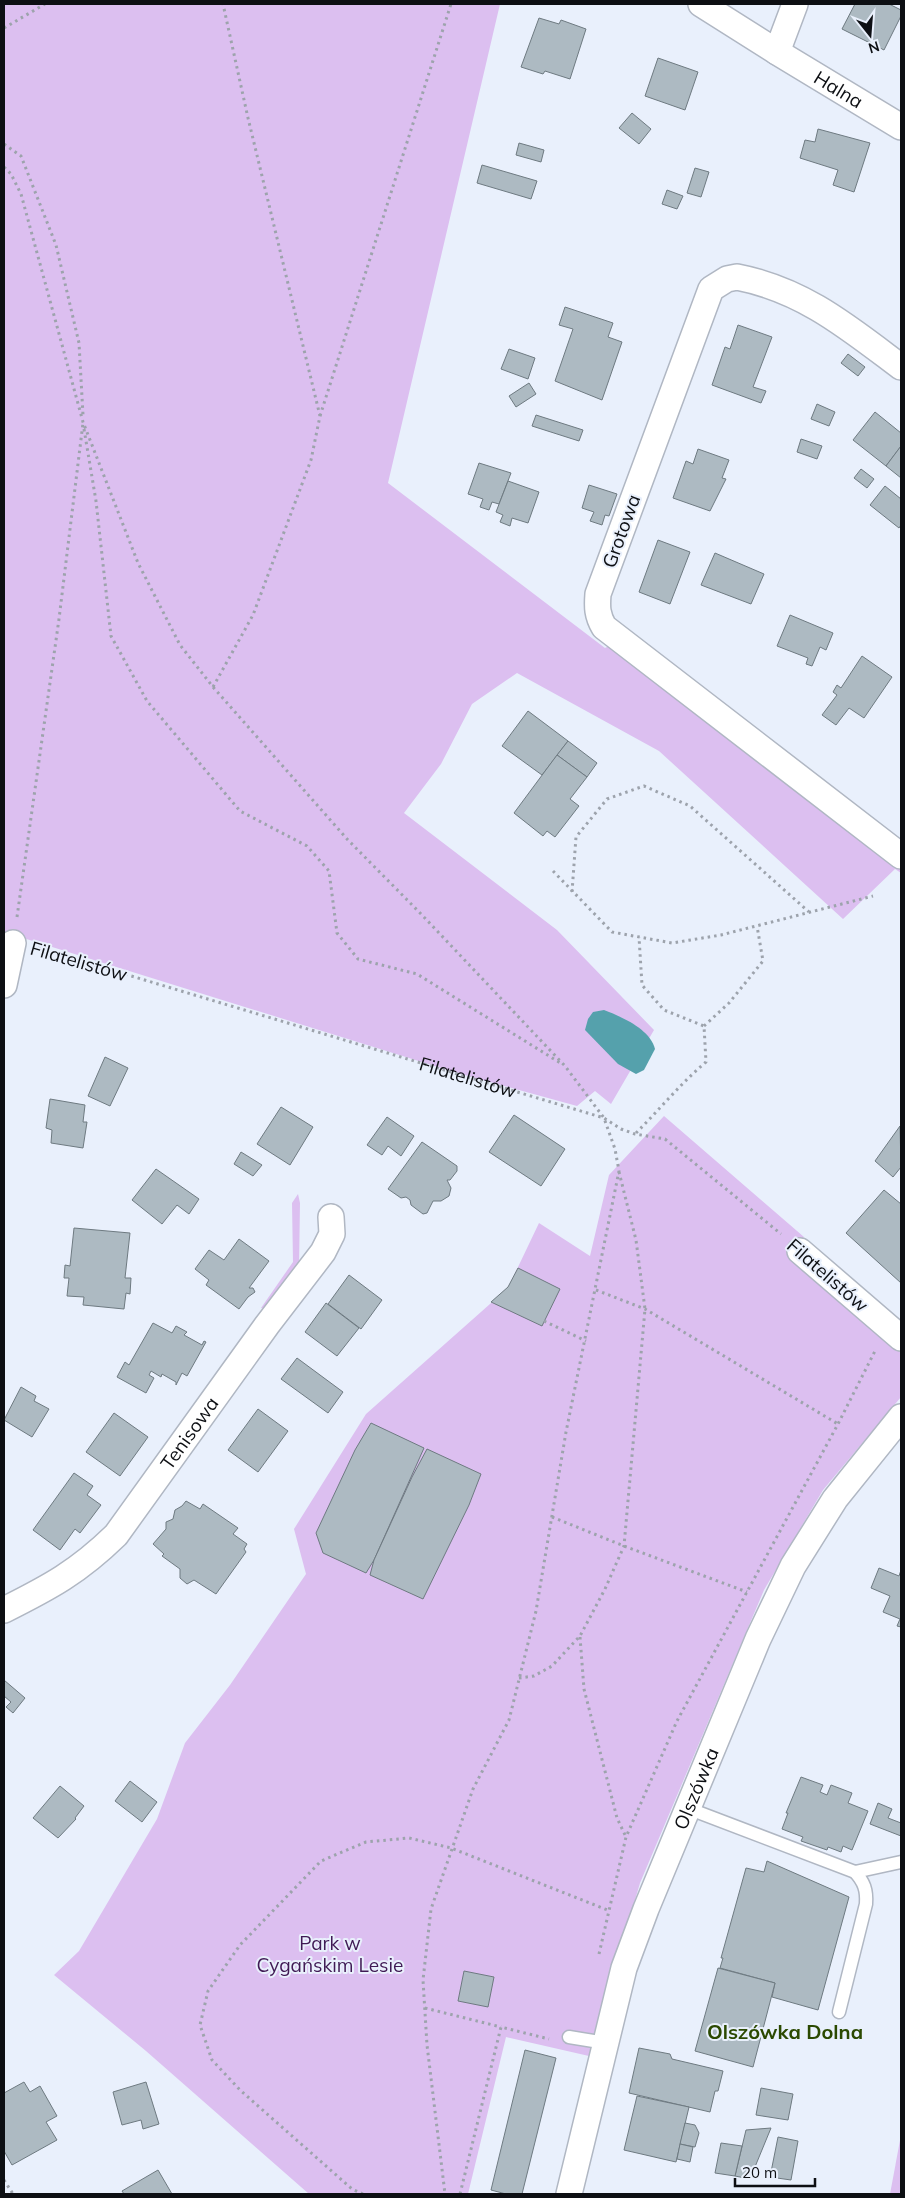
<svg xmlns="http://www.w3.org/2000/svg" width="905" height="2198" viewBox="0 0 905 2198" font-family="Mulish,sans-serif">
<style>
.green{fill:#dcbff0}
.water{fill:#55a1ac}
.building{fill:#adbac2;stroke:#6e7a81}
.lines{fill:none;stroke-linecap:round;stroke-linejoin:round}
.lane-casing{stroke:#b0b7c3;stroke-width:15}
.street-casing{stroke:#b0b7c3;stroke-width:28}
.path{stroke:#9da3ac;stroke-width:3;stroke-dasharray:2.5 4;stroke-linecap:butt}
.lane{stroke:#fff;stroke-width:12}
.street{stroke:#fff;stroke-width:25}
.labels{text-anchor:middle;dominant-baseline:central;stroke-width:4;stroke-linejoin:round;paint-order:stroke}
.street-label{font-size:19px;fill:#0d0f13;stroke:#e9f0fc}
.park-label{font-size:19px;fill:#401a55;stroke:#e9f0fc}
.neighbourhood-label{font-size:20px;font-weight:bold;fill:#2b4901;stroke:#e9f0fc}
</style>
<rect width="100%" height="100%" fill="#e9f0fc"/>
<g class="green">
<path d="M 4,4 L 500,4 L 388,483 L 605,648 L 613,644 L 901,865 L 901,873 L 895,869 L 843,919 L 659,751 L 517,673 L 472,704 L 441,764 L 404,813 L 557,930 L 654,1030 L 611,1104 L 595,1091 L 577,1106 L 454,1072 L 4,932 Z"/>
<path d="M 664,1116 L 804,1237 L 789,1254 L 852,1305 L 901,1351 L 901,1397 L 823,1490 L 764,1590 L 640,1883 L 589,2056 L 506,2037 L 468,2194 L 309,2194 L 146,2051 L 54,1975 L 79,1951 L 157,1819 L 185,1743 L 230,1685 L 306,1574 L 294,1529 L 366,1414 L 508,1288 L 539,1223 L 590,1256 L 609,1175 Z"/>
<path d="M 298,1194 L 300,1203 L 299,1267 L 266,1309 L 261,1308 L 293,1262 L 292,1203 Z"/>
<path d="M 901,2135 L 901,2194 L 890,2194 Z"/>
</g>
<path class="water" d="M 604,1010 C 622,1017 650,1029 655,1049 L 644,1070 L 636,1074 L 618,1064 L 585,1030 L 588,1019 L 593,1012 Z"/>
<g class="building">
<path d="M 855,4 L 889,4 L 901,10 L 901,16 L 884,50 L 842,29 Z"/>
<path d="M 539,18 L 559,24 L 561,20 L 586,29 L 570,79 L 545,71 L 543,74 L 521,67 Z"/>
<path d="M 658,58 L 698,72 L 685,110 L 645,96 Z"/>
<path d="M 632,113 L 651,129 L 639,144 L 619,128 Z"/>
<path d="M 818,129 L 870,143 L 854,192 L 833,185 L 838,170 L 800,158 L 805,140 L 815,142 Z"/>
<path d="M 519,143 L 544,150 L 541,162 L 516,155 Z"/>
<path d="M 482,165 L 537,181 L 531,199 L 477,183 Z"/>
<path d="M 695,168 L 709,172 L 701,197 L 687,193 Z"/>
<path d="M 667,190 L 683,196 L 677,209 L 662,204 Z"/>
<path d="M 565,307 L 613,323 L 608,337 L 622,342 L 602,400 L 555,381 L 573,329 L 559,325 Z"/>
<path d="M 738,325 L 772,337 L 753,387 L 766,391 L 761,403 L 712,385 L 725,347 L 730,349 Z"/>
<path d="M 509,349 L 535,358 L 528,379 L 501,369 Z"/>
<path d="M 848,354 L 865,367 L 858,376 L 841,363 Z"/>
<path d="M 529,383 L 536,394 L 516,407 L 509,396 Z"/>
<path d="M 817,404 L 835,412 L 829,426 L 811,419 Z"/>
<path d="M 875,412 L 901,433 L 901,446 L 886,466 L 853,440 Z"/>
<path d="M 536,415 L 583,430 L 579,441 L 532,426 Z"/>
<path d="M 801,439 L 822,446 L 817,459 L 797,452 Z"/>
<path d="M 901,446 L 901,478 L 886,466 Z"/>
<path d="M 698,449 L 729,460 L 722,478 L 726,479 L 710,511 L 673,498 L 686,461 L 693,464 Z"/>
<path d="M 479,463 L 511,473 L 499,504 L 492,502 L 489,510 L 480,507 L 483,499 L 468,494 Z"/>
<path d="M 861,469 L 874,479 L 867,488 L 854,478 Z"/>
<path d="M 508,481 L 539,492 L 528,523 L 512,518 L 510,526 L 500,522 L 503,515 L 496,512 Z"/>
<path d="M 589,485 L 617,494 L 609,516 L 605,515 L 602,525 L 590,521 L 594,512 L 582,508 Z"/>
<path d="M 885,486 L 901,499 L 901,525 L 899,528 L 870,505 Z"/>
<path d="M 658,540 L 690,552 L 670,604 L 639,592 Z"/>
<path d="M 715,553 L 764,574 L 751,604 L 701,585 Z"/>
<path d="M 790,615 L 833,633 L 826,650 L 820,647 L 812,666 L 806,664 L 808,658 L 777,646 Z"/>
<path d="M 862,656 L 892,677 L 864,718 L 849,708 L 836,725 L 822,715 L 837,695 L 833,692 L 837,685 L 841,688 Z"/>
<path d="M 528,711 L 568,741 L 542,775 L 502,746 Z"/>
<path d="M 568,741 L 597,763 L 587,777 L 557,755 Z"/>
<path d="M 557,755 L 587,777 L 570,799 L 579,806 L 555,837 L 547,831 L 543,836 L 514,813 Z"/>
<path d="M 105,1057 L 128,1068 L 110,1106 L 88,1096 Z"/>
<path d="M 50,1099 L 85,1105 L 83,1122 L 87,1122 L 83,1148 L 51,1143 L 52,1130 L 46,1128 Z"/>
<path d="M 281,1107 L 313,1127 L 290,1165 L 257,1144 Z"/>
<path d="M 514,1115 L 565,1149 L 541,1186 L 489,1152 Z"/>
<path d="M 387,1117 L 414,1136 L 401,1156 L 388,1146 L 382,1155 L 367,1145 Z"/>
<path d="M 900,1126 L 901,1167 L 893,1177 L 875,1161 Z"/>
<path d="M 422,1142 L 457,1166 L 457,1171 L 450,1180 L 447,1180 L 451,1188 L 449,1196 L 441,1201 L 433,1201 L 427,1213 L 423,1214 L 411,1205 L 410,1200 L 406,1197 L 401,1198 L 388,1189 Z"/>
<path d="M 241,1152 L 262,1165 L 253,1176 L 234,1164 Z"/>
<path d="M 156,1169 L 199,1199 L 189,1214 L 177,1205 L 162,1224 L 132,1200 Z"/>
<path d="M 884,1190 L 901,1204 L 901,1283 L 846,1233 Z"/>
<path d="M 74,1228 L 130,1233 L 125,1278 L 131,1278 L 130,1294 L 126,1293 L 124,1309 L 83,1305 L 84,1297 L 67,1296 L 69,1278 L 64,1278 L 65,1265 L 70,1266 Z"/>
<path d="M 239,1239 L 269,1261 L 249,1288 L 253,1288 L 255,1292 L 248,1297 L 239,1309 L 206,1285 L 209,1280 L 195,1269 L 209,1250 L 224,1260 Z"/>
<path d="M 518,1268 L 560,1289 L 542,1326 L 491,1302 L 508,1287 Z"/>
<path d="M 349,1275 L 382,1300 L 361,1329 L 328,1304 Z"/>
<path d="M 326,1303 L 359,1328 L 337,1356 L 305,1332 Z"/>
<path d="M 153,1323 L 172,1333 L 176,1326 L 187,1332 L 184,1335 L 202,1345 L 204,1341 L 206,1342 L 187,1376 L 182,1373 L 176,1385 L 176,1382 L 162,1374 L 161,1377 L 151,1371 L 149,1375 L 154,1378 L 146,1393 L 117,1377 L 125,1362 L 129,1365 Z"/>
<path d="M 297,1358 L 343,1392 L 328,1413 L 281,1379 Z"/>
<path d="M 21,1387 L 36,1396 L 34,1401 L 49,1409 L 32,1437 L 4,1420 Z"/>
<path d="M 258,1409 L 288,1431 L 258,1472 L 228,1450 Z"/>
<path d="M 114,1413 L 148,1437 L 120,1476 L 86,1452 Z"/>
<path d="M 371,1423 L 424,1448 L 374,1560 L 366,1573 L 323,1553 L 316,1533 L 355,1450 Z"/>
<path d="M 427,1449 L 481,1474 L 469,1505 L 423,1599 L 370,1575 L 374,1560 L 412,1477 Z"/>
<path d="M 74,1473 L 93,1486 L 87,1495 L 101,1505 L 80,1533 L 75,1529 L 60,1550 L 33,1530 Z"/>
<path d="M 186,1501 L 200,1509 L 203,1504 L 238,1528 L 233,1534 L 247,1544 L 244,1549 L 246,1552 L 216,1594 L 194,1580 L 187,1584 L 180,1578 L 180,1569 L 162,1556 L 164,1554 L 153,1544 L 166,1529 L 166,1522 L 173,1519 L 175,1510 L 182,1506 Z"/>
<path d="M 879,1568 L 899,1576 L 901,1570 L 901,1627 L 897,1626 L 900,1619 L 883,1612 L 890,1596 L 871,1588 Z"/>
<path d="M 4,1680 L 25,1698 L 13,1713 L 6,1707 L 11,1702 L 4,1696 Z"/>
<path d="M 801,1777 L 823,1785 L 820,1792 L 827,1795 L 831,1785 L 852,1793 L 848,1803 L 868,1811 L 852,1850 L 843,1846 L 841,1852 L 828,1847 L 827,1850 L 801,1841 L 803,1837 L 782,1829 L 788,1813 L 786,1813 Z"/>
<path d="M 130,1781 L 157,1802 L 142,1822 L 115,1801 Z"/>
<path d="M 60,1786 L 84,1806 L 75,1818 L 76,1819 L 58,1838 L 33,1818 Z"/>
<path d="M 878,1803 L 892,1809 L 888,1818 L 901,1823 L 901,1836 L 870,1824 Z"/>
<path d="M 767,1861 L 849,1897 L 818,2010 L 772,1997 L 775,1983 L 720,1968 L 723,1958 L 721,1958 L 746,1868 L 764,1872 Z"/>
<path d="M 718,1968 L 775,1983 L 753,2067 L 695,2051 Z"/>
<path d="M 464,1971 L 494,1977 L 488,2007 L 458,2001 Z"/>
<path d="M 639,2048 L 670,2054 L 672,2059 L 723,2071 L 718,2091 L 715,2091 L 710,2112 L 629,2093 Z"/>
<path d="M 525,2050 L 556,2058 L 522,2194 L 506,2194 L 491,2190 Z"/>
<path d="M 24,2082 L 30,2092 L 40,2086 L 57,2116 L 46,2122 L 57,2140 L 12,2165 L 4,2151 L 4,2093 Z"/>
<path d="M 146,2082 L 159,2124 L 143,2129 L 141,2120 L 122,2125 L 113,2092 Z"/>
<path d="M 761,2088 L 793,2094 L 788,2120 L 756,2115 Z"/>
<path d="M 637,2096 L 689,2107 L 676,2162 L 624,2150 Z"/>
<path d="M 685,2123 L 695,2125 L 699,2133 L 695,2147 L 680,2144 Z"/>
<path d="M 771,2128 L 750,2179 L 735,2176 L 746,2130 Z"/>
<path d="M 778,2137 L 798,2141 L 791,2180 L 770,2177 Z"/>
<path d="M 721,2143 L 742,2146 L 735,2176 L 715,2173 Z"/>
<path d="M 680,2144 L 693,2147 L 690,2162 L 677,2159 Z"/>
<path d="M 158,2170 L 172,2194 L 124,2194 L 122,2191 Z"/>
</g>
<g class="lines">
<g class="lane-casing">
<g id="lane">
<path d="M 687,1808 L 855,1872 L 901,1862"/>
<path d="M 839,2012 L 866,1904 C 867,1890 864,1882 855,1872"/>
<path d="M 569,2037 L 606,2043"/>
</g>
</g>
<g class="street-casing">
<g id="street">
<path d="M 701,4 L 777,52 L 795,4"/>
<path id="s2" d="M 777,52 L 901,127"/>
<path d="M 901,367 C 849,328 804,290 737,277 L 727,279 L 711,289 L 598,594 C 597,607 597,615 604,627 L 901,856"/>
<path d="M 4,985 L 13,943"/>
<path d="M 800,1251 L 901,1338"/>
<path id="s3" d="M 4,1610 C 50,1587 78,1572 116,1535 L 267,1325 L 323,1252 L 332,1234 L 331,1217"/>
<path id="s4" d="M 569,2194 L 624,1968 L 646,1909 L 758,1639 L 793,1566 L 835,1499 L 901,1417"/>
</g>
</g>
<g class="path">
<path d="M 4,28 L 45,4"/>
<path d="M 4,144 L 21,156 L 56,245 L 79,343 L 83,415"/>
<path d="M 4,167 L 11,174 L 21,194 L 83,422 L 138,563 L 180,645 L 213,687 L 348,840 L 422,915 L 565,1066 L 604,1118 L 615,1149 L 619,1171 L 566,1432 L 536,1611 L 509,1720 L 473,1789 L 431,1909 L 423,1980 L 427,2045 L 445,2194"/>
<path d="M 320,416 L 451,4"/>
<path d="M 84,429 L 96,501 L 111,636 L 147,701 L 240,811 L 307,846 L 329,871 L 337,933 L 358,959 L 417,974 L 562,1064"/>
<path d="M 213,687 L 253,615 L 311,460 L 320,416 L 248,118 L 223,4"/>
<path d="M 553,871 L 612,932 L 672,943 L 721,935 L 873,896"/>
<path d="M 572,892 L 576,837 L 607,799 L 644,786 L 690,806 L 809,912"/>
<path d="M 17,917 L 59,619 L 83,423"/>
<path id="s1" d="M 38,948 L 604,1118 L 621,1129 L 635,1134 L 665,1139 L 781,1234"/>
<path d="M 704,1026 L 729,1003 L 763,961 L 757,926"/>
<path d="M 636,1133 C 659,1110 681,1083 706,1062 L 704,1026 L 664,1010 L 642,985 L 639,937"/>
<path d="M 596,1290 L 645,1309 L 838,1424"/>
<path d="M 544,1321 L 586,1341"/>
<path d="M 552,1517 L 624,1546 L 747,1592"/>
<path d="M 580,1637 L 584,1689 L 617,1818 L 626,1837"/>
<path d="M 519,1678 L 534,1676 L 552,1666 L 580,1636 L 605,1589 L 624,1546 L 645,1309 L 636,1240 L 619,1172"/>
<path d="M 599,1954 L 626,1837 L 677,1721 L 838,1424 L 876,1349"/>
<path d="M 425,2008 L 501,2027"/>
<path d="M 4,2180 L 13,2194"/>
<path d="M 363,2194 L 352,2189 L 240,2090 L 212,2060 L 200,2025 L 208,1991 L 240,1945 L 321,1861 L 366,1842 L 409,1838 L 451,1848 L 610,1911"/>
<path d="M 460,2194 L 501,2027 L 549,2039"/>
</g>
<use href="#lane" class="lane"/>
<use href="#street" class="street"/>
</g>
<g class="labels">
<g class="street-label">
<text stroke="none"><textPath href="#s2" startOffset="72">Halna</textPath></text>
<text transform="translate(621 531) rotate(-70)">Grotowa</text>
<text transform="translate(79 961) rotate(16)">Filatelistów</text>
<text stroke="none"><textPath href="#s1" startOffset="449">Filatelistów</textPath></text>
<text transform="translate(828 1275) rotate(41)">Filatelistów</text>
<text stroke="none"><textPath href="#s3" startOffset="261">Tenisowa</textPath></text>
<text stroke="none"><textPath href="#s4" startOffset="426">Olszówka</textPath></text>
</g>
<g class="park-label">
<text x="330" y="1943">Park w<tspan x="330" dy="22">Cygańskim Lesie</tspan></text>
</g>
<g class="neighbourhood-label">
<text x="785" y="2031">Olszówka Dolna</text>
</g>
</g>
<rect width="905" height="2198" fill="none" stroke="#0d0f13" stroke-width="10"/>
<g transform="translate(870 35) rotate(163)" stroke="#e9f0fc" stroke-width="4" paint-order="stroke">
<path d="M0-4L9 19L0 12L-9 19Z" fill="#0d0f13"/>
<text y="-8" font-size="14" font-weight="bold" text-anchor="middle" fill="#0d0f13">N</text>
</g>
<path d="M735 2178v8h80v-8" fill="none" stroke="#0d0f13" stroke-width="2.5"/>
<text x="742" y="2178" font-size="15" fill="#0d0f13" stroke="#e9f0fc" stroke-width="4" paint-order="stroke">20 m</text>
</svg>
